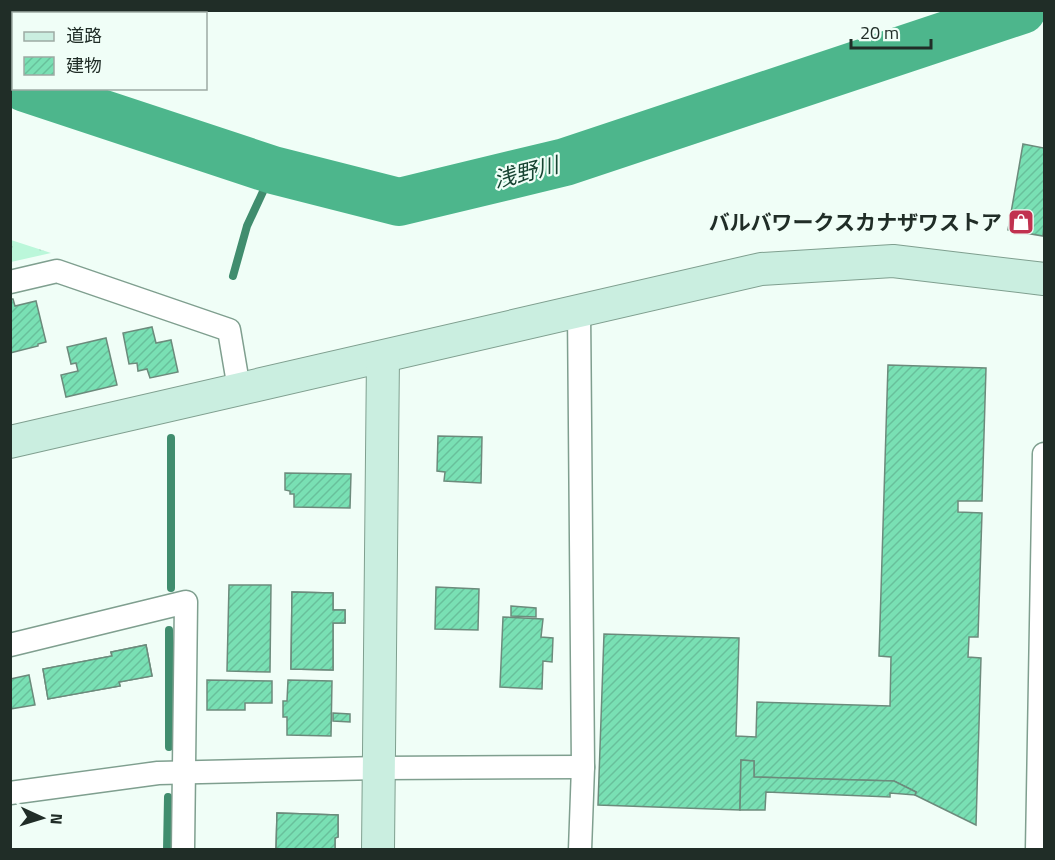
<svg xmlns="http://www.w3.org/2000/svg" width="1055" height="860" viewBox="0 0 1055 860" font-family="'Titillium Web','Noto Sans JP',sans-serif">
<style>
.grass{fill:url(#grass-tufts)}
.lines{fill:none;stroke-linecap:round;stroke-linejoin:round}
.stream{stroke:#408d6e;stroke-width:8}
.river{stroke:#4db68c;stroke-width:48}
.building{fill:url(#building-hatch);stroke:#6c8b7c;stroke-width:1.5}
.street-casing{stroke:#7f9f8f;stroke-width:25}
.secondary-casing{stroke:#7f9f8f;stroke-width:34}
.street{stroke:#fff;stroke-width:22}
.secondary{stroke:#caeee0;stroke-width:32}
.labels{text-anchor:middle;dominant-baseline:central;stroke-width:4.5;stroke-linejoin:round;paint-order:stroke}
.poi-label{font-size:21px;font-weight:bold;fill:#202d27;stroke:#f0fef7;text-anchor:end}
.water-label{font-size:22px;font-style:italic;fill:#174432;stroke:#f0fef7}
</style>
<defs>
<pattern id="grass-tufts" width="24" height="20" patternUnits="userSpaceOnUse" patternTransform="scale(1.5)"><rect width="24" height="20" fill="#bbf7da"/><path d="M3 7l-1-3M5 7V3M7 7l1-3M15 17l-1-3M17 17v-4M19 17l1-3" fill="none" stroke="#a0d4bb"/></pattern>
<pattern id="building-hatch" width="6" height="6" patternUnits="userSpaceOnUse" patternTransform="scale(1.5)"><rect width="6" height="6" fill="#79e0b4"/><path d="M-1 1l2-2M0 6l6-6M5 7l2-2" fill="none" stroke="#68c09b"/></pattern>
</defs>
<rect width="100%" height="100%" fill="#f0fef7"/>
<path class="grass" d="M 10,240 L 11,240 L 51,253 L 11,262 Z"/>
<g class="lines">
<g class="stream">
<path d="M 233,276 L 247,226 L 273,170"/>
<path d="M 171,588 L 171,438"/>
<path d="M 169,747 L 169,630"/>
<path d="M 167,850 L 168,797"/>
</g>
<path class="river" d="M 25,88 L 273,170 L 399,202 L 565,162 L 1022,10"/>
</g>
<g class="building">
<path d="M 1023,144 L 1044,148 L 1044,224 L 1043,236 L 1008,230 Z"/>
<path d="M 10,299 L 13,299 L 15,306 L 36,301 L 46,342 L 38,344 L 38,346 L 10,353 Z"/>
<path d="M 152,327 L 156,343 L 171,340 L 178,372 L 150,378 L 147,369 L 138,371 L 137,363 L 129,364 L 123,333 Z"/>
<path d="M 106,338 L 117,385 L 66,397 L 61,375 L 78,371 L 76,363 L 71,364 L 67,347 Z"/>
<path d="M 888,365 L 986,368 L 982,501 L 958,501 L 958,512 L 982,513 L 978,637 L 969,637 L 968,657 L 981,658 L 976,825 L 915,795 L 916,792 L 894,781 L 754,777 L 754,761 L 741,760 L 740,810 L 598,805 L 604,634 L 739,638 L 736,736 L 756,737 L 757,702 L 890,706 L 891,657 L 879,656 Z"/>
<path d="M 438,436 L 482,437 L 481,483 L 444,481 L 445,472 L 437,471 Z"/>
<path d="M 285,473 L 351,474 L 350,508 L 294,507 L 294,494 L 290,494 L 290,491 L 285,490 Z"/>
<path d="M 229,585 L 271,585 L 270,672 L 227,671 Z"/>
<path d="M 436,587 L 479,589 L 478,630 L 435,629 Z"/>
<path d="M 292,592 L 333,593 L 333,610 L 345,610 L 345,623 L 333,623 L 333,670 L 291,669 Z"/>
<path d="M 292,592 L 333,593 L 333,610 L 345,610 L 345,623 L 333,623 L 333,670 L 291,669 Z"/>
<path d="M 511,606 L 536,608 L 536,617 L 511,616 Z"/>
<path d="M 503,617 L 543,619 L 541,637 L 553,638 L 552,662 L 543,661 L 542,689 L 500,687 Z"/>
<path d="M 146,645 L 152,676 L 119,682 L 120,686 L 48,699 L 43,669 L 112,656 L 111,652 Z"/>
<path d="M 146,645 L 152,676 L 119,682 L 120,686 L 48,699 L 43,669 L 112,656 L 111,652 Z"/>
<path d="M 29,675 L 35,705 L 10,709 L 10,679 Z"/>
<path d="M 207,680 L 272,681 L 272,703 L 245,703 L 245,710 L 207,710 Z"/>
<path d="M 288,680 L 332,681 L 331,736 L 287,735 L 287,717 L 283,717 L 283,701 L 287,701 Z"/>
<path d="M 333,713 L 350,714 L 350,722 L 333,721 Z"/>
<path d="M 741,760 L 754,761 L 754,777 L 894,781 L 916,792 L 915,795 L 890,793 L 890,797 L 766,792 L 765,810 L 740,810 Z"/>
<path d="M 277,813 L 338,815 L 338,837 L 335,838 L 335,850 L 276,850 Z"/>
<path d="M 277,813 L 338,815 L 338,837 L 335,838 L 335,850 L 276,850 Z"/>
</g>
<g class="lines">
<g class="street-casing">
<g id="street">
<path d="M 10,282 L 57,271 L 229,330 L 239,389"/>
<path d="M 579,310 L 583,767 L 580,850"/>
<path d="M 10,645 L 186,602 L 183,850"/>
<path d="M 10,793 L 158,773 L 380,768 L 583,767"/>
<path d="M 1037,850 L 1044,454"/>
</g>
</g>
<g class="secondary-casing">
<g id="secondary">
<path d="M 10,442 L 761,269 L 893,261 L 1044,279"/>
<path d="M 378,850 L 383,357"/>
</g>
</g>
<use href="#street" class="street"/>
<use href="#secondary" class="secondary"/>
</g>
<defs>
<g id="shop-square" transform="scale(1.35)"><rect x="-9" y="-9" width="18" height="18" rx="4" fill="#c1314f" stroke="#f0fef7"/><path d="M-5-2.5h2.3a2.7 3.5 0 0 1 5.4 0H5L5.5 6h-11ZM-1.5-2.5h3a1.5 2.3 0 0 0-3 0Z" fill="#fff"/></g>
</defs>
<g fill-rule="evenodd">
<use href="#shop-square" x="1021" y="222"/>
</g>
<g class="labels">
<g class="poi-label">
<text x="1002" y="222">バルバワークスカナザワストア</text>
</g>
<g class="water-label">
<text transform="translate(526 172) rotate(-14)">浅野川</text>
</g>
</g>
<rect width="1055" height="860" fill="none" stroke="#202d27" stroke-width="24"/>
<rect x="12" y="12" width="195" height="78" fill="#f0fef7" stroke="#9daaa4" stroke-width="1.5"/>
<rect x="24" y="32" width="30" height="9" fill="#caeee0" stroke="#9daaa4" stroke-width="1.5"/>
<text x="66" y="42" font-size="18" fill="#202d27">道路</text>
<rect x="24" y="57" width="30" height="18" fill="url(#building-hatch)" stroke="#9daaa4" stroke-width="1.5"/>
<text x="66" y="72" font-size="18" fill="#202d27">建物</text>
<g transform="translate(42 818) rotate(94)" stroke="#f0fef7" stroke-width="4.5" paint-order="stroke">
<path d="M0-4.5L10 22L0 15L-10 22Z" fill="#202d27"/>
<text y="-9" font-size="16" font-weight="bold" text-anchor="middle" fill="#202d27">N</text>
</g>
<path d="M851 39v9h80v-9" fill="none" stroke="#202d27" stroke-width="3"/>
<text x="860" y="39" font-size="18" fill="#202d27" stroke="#f0fef7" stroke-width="4.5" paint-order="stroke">20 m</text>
</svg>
